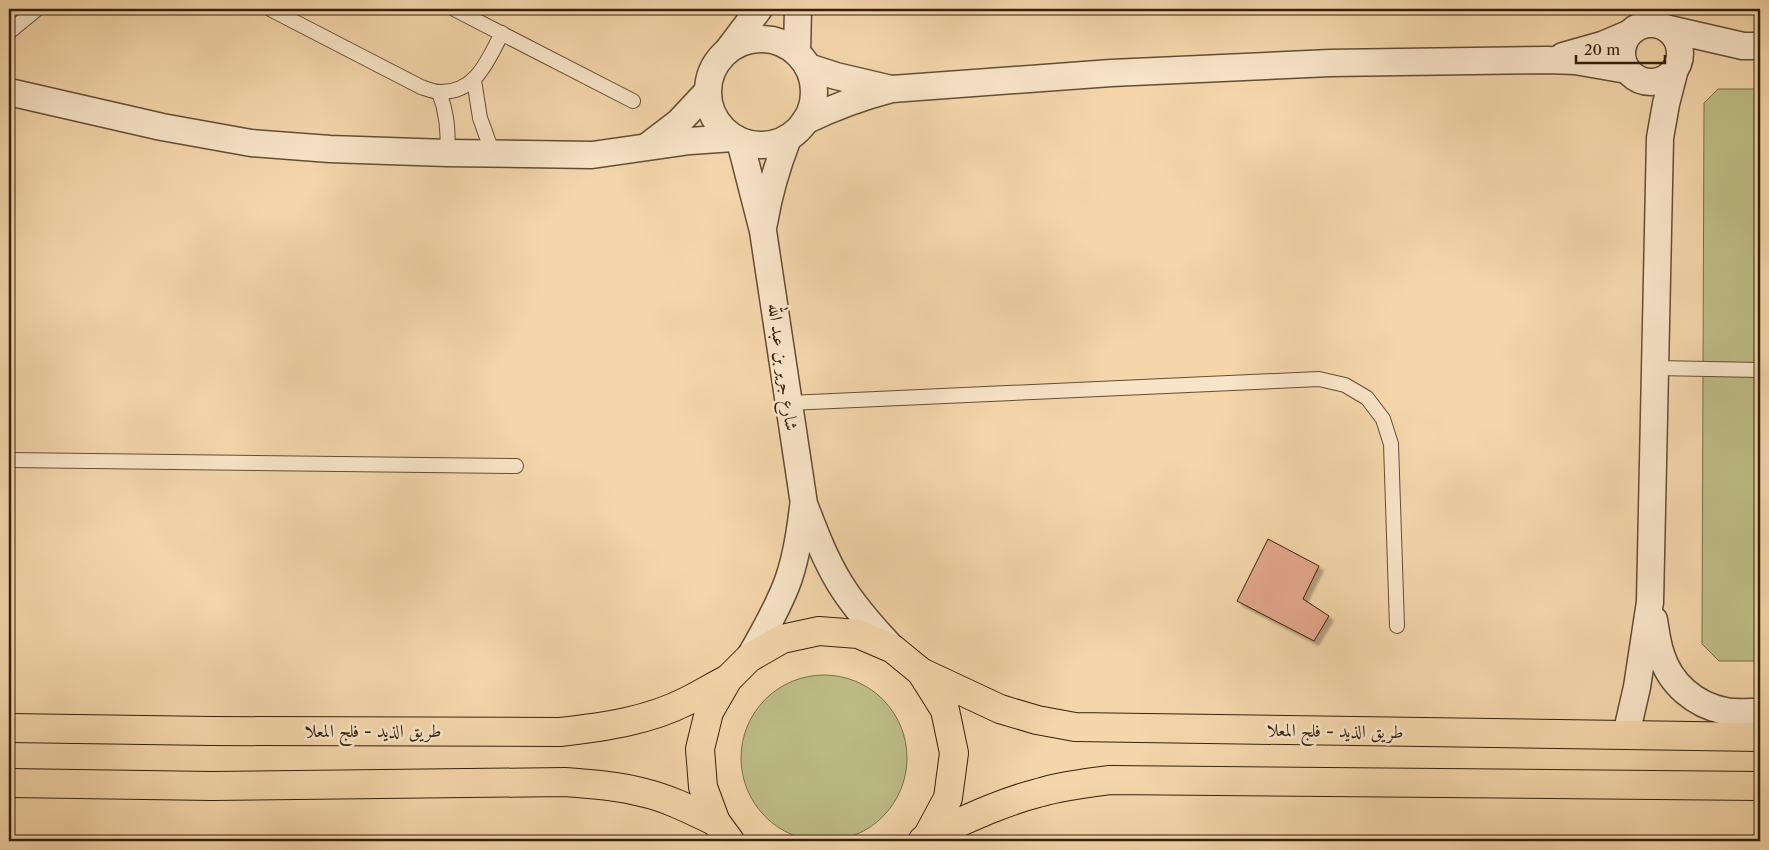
<svg xmlns="http://www.w3.org/2000/svg" width="1769" height="850" viewBox="0 0 1769 850" font-family="'Libre Caslon Text',Amiri,serif">
<style>
.green{fill:#bebd86;stroke:#786f4a}
.building{fill:#e4a78d;stroke:#33210d;filter:url(#shadow)}
.lines{fill:none;stroke-linecap:round;stroke-linejoin:round}
.service-casing{stroke:#634e34;stroke-width:16}
.minor-casing{stroke:#634e34;stroke-width:29}
.trunk-casing{stroke:#33210d;stroke-width:30}
.service{stroke:#f8e4c8;stroke-width:14}
.minor{stroke:#f8e4c8;stroke-width:26}
.trunk{stroke:#f4d6aa;stroke-width:28}
.labels{text-anchor:middle;dominant-baseline:central;stroke-width:5;stroke-linejoin:round;paint-order:stroke}
.street-label{font-size:18px;fill:#33210d;stroke:#f8e4c8}
</style>
<defs>
<filter id="shadow"><feDropShadow dx="4.5" dy="4.5" stdDeviation="1" flood-color="#0004"/></filter>
</defs>
<rect width="100%" height="100%" fill="#f4d6aa"/>
<filter id="stains"><feTurbulence type="fractalNoise" baseFrequency=".004" numOctaves="4"/><feColorMatrix values="0 0 0 0 .2 0 0 0 0 .09 0 0 0 0 .02 0 0 0 .5 -.17"/></filter>
<radialGradient id="worn" r=".72"><stop offset=".6" stop-color="#630" stop-opacity="0"/><stop offset="1" stop-color="#630" stop-opacity=".3"/></radialGradient>
<g class="green">
<path d="M 1718,89 L 1760,89 L 1760,661 L 1719,661 L 1702,644 L 1704,103 Z"/>
<circle cx="824" cy="758" r="83"/>
</g>
<path class="building" d="M 1268,539 L 1319,566 L 1303,599 L 1329,616 L 1314,641 L 1237,601 Z"/>
<g class="lines">
<g class="service-casing">
<g id="service">
<path d="M 270,9 L 421,87 C 427,89 434,92 440,92 C 476,93 488,60 502,33"/>
<path d="M 454,9 L 633,101"/>
<path d="M 9,32 L 37,9"/>
<path d="M 474,80 L 480,118 L 493,154"/>
<path d="M 439,92 C 447,113 449,131 447,153"/>
<path d="M 1656,368 L 1760,370"/>
<path d="M 789,403 L 1319,379 L 1345,385 L 1367,398 L 1383,419 L 1391,444 L 1397,626"/>
<path d="M 9,460 L 516,466"/>
</g>
</g>
<g class="minor-casing">
<g id="minor">
<circle cx="1651" cy="53" r="29"/>
<path d="M 1669,29 L 1743,46 L 1760,46"/>
<circle cx="761" cy="92" r="53"/>
<path d="M 728,50 L 759,9"/>
<path d="M 797,53 L 798,9"/>
<path d="M 1563,56 L 1602,45 L 1628,34"/>
<path d="M 808,67 L 836,76 L 887,88"/>
<path d="M 9,92 L 162,127 L 251,143 L 330,149 L 447,153 L 592,155 L 690,141 L 733,138"/>
<path d="M 805,121 C 834,107 861,97 892,89 L 1111,73 L 1330,63 L 1548,60 L 1575,61 L 1627,70"/>
<path d="M 740,141 L 763,231 L 804,504 C 814,530 824,557 839,582 C 854,607 873,628 893,649"/>
<path d="M 649,145 L 679,122 L 707,92"/>
<path d="M 764,223 C 769,193 777,166 788,138"/>
<path d="M 1654,620 C 1656,631 1657,643 1661,654 C 1670,684 1695,705 1725,711 C 1736,713 1749,712 1760,712"/>
<path d="M 749,658 C 763,634 776,611 786,586 C 796,561 800,533 803,507"/>
<path d="M 1626,735 L 1637,687 L 1650,602 L 1660,138 L 1666,104 L 1675,69"/>
</g>
</g>
<g class="trunk-casing">
<g id="trunk">
<path d="M 921,672 L 1000,709 L 1037,720 L 1075,727 L 1760,737"/>
<path d="M 9,728 L 212,731 L 560,732 C 604,727 648,721 687,701 C 701,694 714,686 728,679"/>
<path d="M 9,783 L 212,786 L 565,782 C 592,784 619,786 645,793 C 670,799 693,811 716,822"/>
<path d="M 927,837 C 963,821 999,803 1038,793 C 1061,786 1085,783 1110,780 L 1760,786"/>
<path d="M 730,841 L 716,822 L 703,787 L 700,749 L 709,712 L 728,679 L 749,658 L 782,639 L 819,631 L 858,634 L 893,649 L 921,672 L 945,710 L 954,753 L 948,798 L 927,837 L 923,840"/>
</g>
</g>
<use href="#service" class="service"/>
<use href="#minor" class="minor"/>
<use href="#trunk" class="trunk"/>
</g>
<g class="labels">
<g class="street-label">
<text transform="translate(783 367) rotate(82)">شارع جرير بن عبد الله</text>
<text x="373" y="731">طريق الذيد - فلج المعلا</text>
<text transform="translate(1335 731) rotate(1)">طريق الذيد - فلج المعلا</text>
</g>
</g>
<rect width="1769" height="850" fill="none" stroke="#f4d6aa" stroke-width="30"/>
<rect x="10" y="10" width="1749" height="830" fill="none" stroke="#33210d" stroke-width="2.5"/>
<rect x="15" y="15" width="1739" height="820" fill="none" stroke="#33210d"/>
<path d="M1576 55v8h89v-8" fill="none" stroke="#33210d" stroke-width="2.5"/>
<text x="1584" y="55" font-size="15" fill="#33210d" stroke="#f8e4c8" stroke-width="4" paint-order="stroke">20 m</text>
<rect width="100%" height="100%" filter="url(#stains)"/>
<rect width="100%" height="100%" fill="url(#worn)"/>
</svg>
